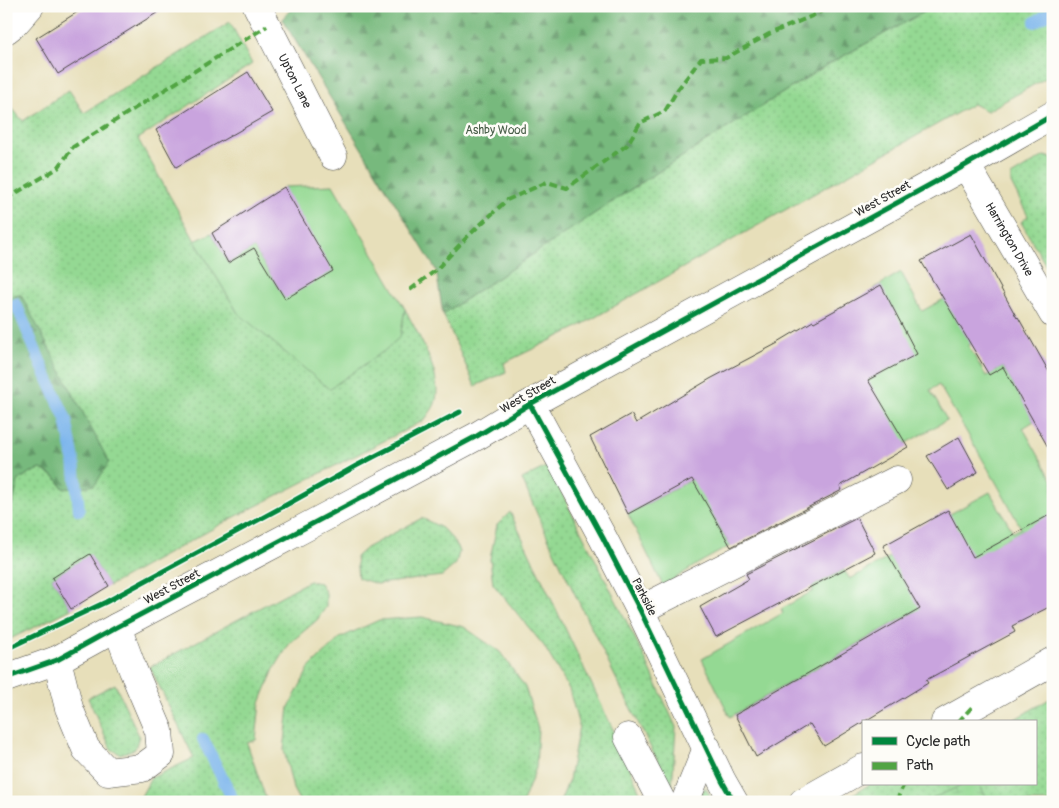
<svg xmlns="http://www.w3.org/2000/svg" width="1059" height="808" viewBox="0 0 1059 808" font-family="Pangolin,sans-serif">
<style>
.grass{fill:url(#grass-dots);stroke:#60825f}
.forest{fill:url(#forest-firs);stroke:#517254}
.wetland{fill:url(#wetland-marsh);stroke:#60825f}
.garden{fill:#94d993;stroke:#60825f}
.lines{fill:none;stroke-linecap:round;stroke-linejoin:round}
.stream{stroke:#7cb5ec;stroke-width:12}
.building{fill:#c9a4de}
.minor-casing{stroke:#474640;stroke-width:29}
.minor{stroke:#fff;stroke-width:28}
.quiet{stroke:#51a443;stroke-width:4;stroke-dasharray:8 4;stroke-linecap:butt}
.cycleway-casing{stroke:#fdfcf7;stroke-width:8}
.cycleway{stroke:#00873e;stroke-width:5}
.labels{text-anchor:middle;dominant-baseline:central;stroke-width:5;stroke-linejoin:round;paint-order:stroke}
.street-label{font-size:12px;fill:#2b2b2b;stroke:#fdfcf7}
.park-label{font-size:12px;fill:#4a5f4a;stroke:#fdfcf7}
</style>
<defs>
<pattern id="grass-dots" width="8" height="8" patternUnits="userSpaceOnUse" patternTransform="scale(1.25)"><rect width="8" height="8" fill="#94d993"/><path d="M2 2h.1M6 6h.1" fill="none" stroke="#80ba7f" stroke-width="1.8" stroke-linecap="round"/></pattern>
<pattern id="forest-firs" width="22" height="20" patternUnits="userSpaceOnUse" patternTransform="scale(1.25)"><rect width="22" height="20" fill="#77b97d"/><path d="M5 1l3.5 6h-7zM16 11l3.5 6h-7z" fill="#629767"/></pattern>
<pattern id="wetland-marsh" width="20" height="14" patternUnits="userSpaceOnUse" patternTransform="scale(1.25)"><rect width="20" height="14" fill="#94d993"/><path d="M1 5h8M5 5V1M11 12h8M15 12V8" fill="none" stroke="#80ba7f"/></pattern>
</defs>
<rect width="100%" height="100%" fill="#fdfcf7"/>
<filter id="ink" filterUnits="userSpaceOnUse"><feTurbulence type="fractalNoise" baseFrequency=".02" numOctaves="2"/><feDisplacementMap in="SourceGraphic" scale="10" xChannelSelector="R" yChannelSelector="G"/><feConvolveMatrix kernelMatrix="1 2 1 2 8 2 1 2 1" color-interpolation-filters="sRGB"/></filter>
<filter id="wash" filterUnits="userSpaceOnUse"><feTurbulence type="fractalNoise" baseFrequency=".0096" numOctaves="4" result="noise"/><feDisplacementMap in="SourceGraphic" scale="20" xChannelSelector="R" yChannelSelector="G"/><feGaussianBlur stdDeviation="1.12" result="paint"/><feColorMatrix in="noise" values="0 0 0 0 0 0 0 0 0 0 0 0 0 0 0 0 0 1.4 0 .05"/><feComposite in="paint" operator="in"/></filter>
<g filter="url(#wash)">
<rect width="100%" height="100%" fill="#e7dfba"/>
<g class="grass">
<path d="M 935,6 L 1053,6 L 1053,74 L 987,111 L 973,104 L 576,328 L 504,363 L 506,372 L 475,386 L 443,314 L 636,186 L 825,66 Z"/>
<path d="M 230,22 L 252,64 L 138,139 L 195,241 L 238,313 L 400,337 L 405,309 C 417,333 442,373 436,400 C 435,407 428,414 425,420 L 223,523 L 109,586 L 90,555 L 52,578 L 71,609 L 6,641 L 6,519 L 13,503 L 18,481 L 29,473 L 41,469 L 55,477 L 64,489 L 21,295 L 6,297 L 6,101 L 23,121 L 69,90 L 84,113 Z"/>
<path d="M 1044,156 L 1052,158 L 1053,159 L 1053,278 L 1021,222 L 1028,216 L 1011,183 L 1011,176 Z"/>
<path d="M 548,466 L 643,654 L 676,727 L 672,789 C 643,733 615,677 588,621 C 565,574 542,527 522,479 Z"/>
<path d="M 510,512 L 619,742 L 644,802 L 560,802 L 569,780 L 579,726 L 569,689 L 544,646 L 493,584 L 490,559 L 497,525 Z"/>
<path d="M 422,518 L 442,528 L 455,542 L 459,552 L 456,564 L 442,576 L 377,584 L 358,578 L 356,557 L 366,548 Z"/>
<path d="M 309,581 L 320,583 L 326,593 L 326,607 L 317,620 L 290,643 L 274,669 L 260,703 L 256,740 L 247,743 L 267,802 L 138,802 L 151,778 L 194,758 L 150,667 Z"/>
<path d="M 422,617 L 464,627 L 500,652 L 525,687 L 538,728 L 536,768 L 523,802 L 300,802 L 293,789 L 284,750 L 289,707 L 309,668 L 340,638 L 379,620 Z"/>
<path d="M 115,684 L 139,736 L 135,749 L 120,754 L 111,749 L 88,698 Z"/>
<path d="M 1053,697 L 1053,802 L 840,802 L 870,784 L 1035,784 L 1035,722 L 1010,722 Z"/>
<path d="M 705,787 L 714,802 L 697,802 Z"/>
</g>
<g class="forest">
<path d="M 294,6 L 935,6 L 825,66 L 636,186 L 443,314 L 436,270 L 282,19 Z"/>
<path d="M 21,295 L 109,462 L 95,485 L 64,489 L 55,477 L 41,469 L 29,473 L 18,481 L 13,503 L 6,519 L 6,297 Z"/>
</g>
<path class="wetland" d="M 965,784 L 979,784 L 989,802 L 931,802 L 933,798 Z"/>
<g class="garden">
<path d="M 333,185 L 405,309 L 400,337 L 384,351 L 329,389 L 238,313 L 195,241 L 212,233 L 228,263 L 254,248 L 285,298 L 284,187 Z"/>
<path d="M 901,272 L 922,311 L 975,282 L 981,338 L 968,345 L 986,376 L 1003,367 L 1034,421 L 1023,428 L 1053,481 L 1053,558 L 1024,529 L 992,547 L 1011,583 L 912,613 L 730,717 L 702,659 L 783,613 L 781,609 L 813,591 L 812,587 L 844,570 L 850,579 L 890,557 L 904,581 L 950,514 L 990,492 L 1013,532 L 1021,528 L 997,484 L 939,385 L 930,390 L 947,420 L 906,443 L 713,515 L 730,546 L 699,563 L 663,586 L 628,514 L 695,478 L 911,356 L 873,289 Z"/>
</g>
<g class="lines">
<g class="stream">
<path d="M 1035,22 L 1053,11"/>
<path d="M 16,304 L 42,366 L 66,419 L 74,460 L 79,510"/>
<path d="M 203,739 L 234,802"/>
</g>
</g>
<g id="blocks">
<g class="building">
<path d="M 87,6 L 168,6 L 58,74 L 36,38 Z"/>
<path d="M 248,72 L 272,112 L 176,167 L 156,130 Z"/>
<path d="M 284,187 L 333,271 L 285,299 L 254,248 L 228,263 L 212,233 Z"/>
<path d="M 971,234 L 1017,318 L 1018,317 L 1053,379 L 1053,456 L 1003,367 L 989,375 L 921,261 Z"/>
<path d="M 881,285 L 917,354 L 868,380 L 908,447 L 840,486 L 842,490 L 731,547 L 692,479 L 628,514 L 590,437 L 631,414 L 636,423 L 710,379 L 778,343 L 778,342 L 813,321 L 814,322 Z"/>
<path d="M 959,437 L 978,472 L 948,490 L 927,456 Z"/>
<path d="M 948,510 L 973,557 L 1053,513 L 1053,605 L 1012,626 L 1015,632 L 926,680 L 928,683 L 824,746 L 810,724 L 756,757 L 735,715 L 920,609 L 883,546 Z"/>
<path d="M 857,518 L 875,553 L 716,637 L 700,607 L 749,579 L 746,574 Z"/>
<path d="M 90,554 L 109,586 L 71,609 L 52,578 Z"/>
</g>
</g>
</g>
<g filter="url(#ink)">
<use href="#blocks" fill-opacity="0" stroke="#474640" stroke-width="1"/>
<g class="lines">
<g class="minor-casing">
<g id="minor">
<path id="s1" d="M 257,6 L 333,156"/>
<path d="M 6,30 L 15,23 L 30,6"/>
<path id="s2" d="M 966,165 L 1053,314"/>
<path d="M 530,404 L 603,538 L 640,610 L 722,781 L 734,802"/>
<path d="M 640,610 L 897,480"/>
<path d="M 57,660 L 69,708 L 86,749 L 108,772 L 142,768 L 161,754 L 159,731 L 133,670 L 117,627"/>
<path d="M 6,678 L 57,660 L 117,627 L 310,525 L 477,436 L 530,404 L 966,165 L 1053,115"/>
<path d="M 945,722 L 1053,661"/>
<path d="M 628,737 L 662,802"/>
<path d="M 685,802 L 707,748"/>
<path d="M 803,802 L 863,768"/>
</g>
</g>
<use href="#minor" class="minor"/>
<g class="quiet">
<path d="M 6,199 L 58,168 L 73,147 L 267,26"/>
<path d="M 410,290 L 436,270 L 467,237 L 507,200 L 547,182 L 567,188 L 627,145 L 640,123 L 665,111 L 678,89 L 701,59 L 726,58 L 769,34 L 812,16 L 832,6"/>
<path d="M 958,722 L 973,706"/>
<path d="M 897,802 L 899,795 L 904,784"/>
</g>
<g class="cycleway-casing">
<g id="cycleway">
<path d="M 530,404 L 603,538 L 640,610 L 722,781 L 734,802"/>
<path d="M 6,649 L 106,602 L 286,505 L 356,466 L 460,412"/>
<path d="M 6,678 L 57,660 L 117,627 L 310,525 L 477,436 L 530,404 L 966,165 L 1053,115"/>
</g>
</g>
<use href="#cycleway" class="cycleway"/>
</g>
</g>
<g class="labels">
<g class="street-label">
<text stroke="none"><textPath href="#s1" startOffset="84">Upton Lane</textPath></text>
<text transform="translate(883 199) rotate(-29)">West Street</text>
<text stroke="none"><textPath href="#s2" startOffset="86">Harrington Drive</textPath></text>
<text transform="translate(528 395) rotate(-30)">West Street</text>
<text transform="translate(172 587) rotate(-28)">West Street</text>
<text transform="translate(644 597) rotate(63)">Parkside</text>
</g>
<g class="park-label">
<text x="496" y="130">Ashby Wood</text>
</g>
</g>
<rect width="1059" height="808" fill="none" stroke="#fdfcf7" stroke-width="25"/>
<rect x="862" y="720" width="175" height="65" fill="#fdfcf7" stroke="#a9a8a5"/>
<rect x="872" y="737" width="25" height="8" fill="#00873e" stroke="#a9a8a5"/>
<text x="906" y="746" font-size="15" fill="#2b2b2b">Cycle path</text>
<rect x="872" y="762" width="25" height="8" fill="#51a443" stroke="#a9a8a5"/>
<text x="906" y="770" font-size="15" fill="#2b2b2b">Path</text>
</svg>
